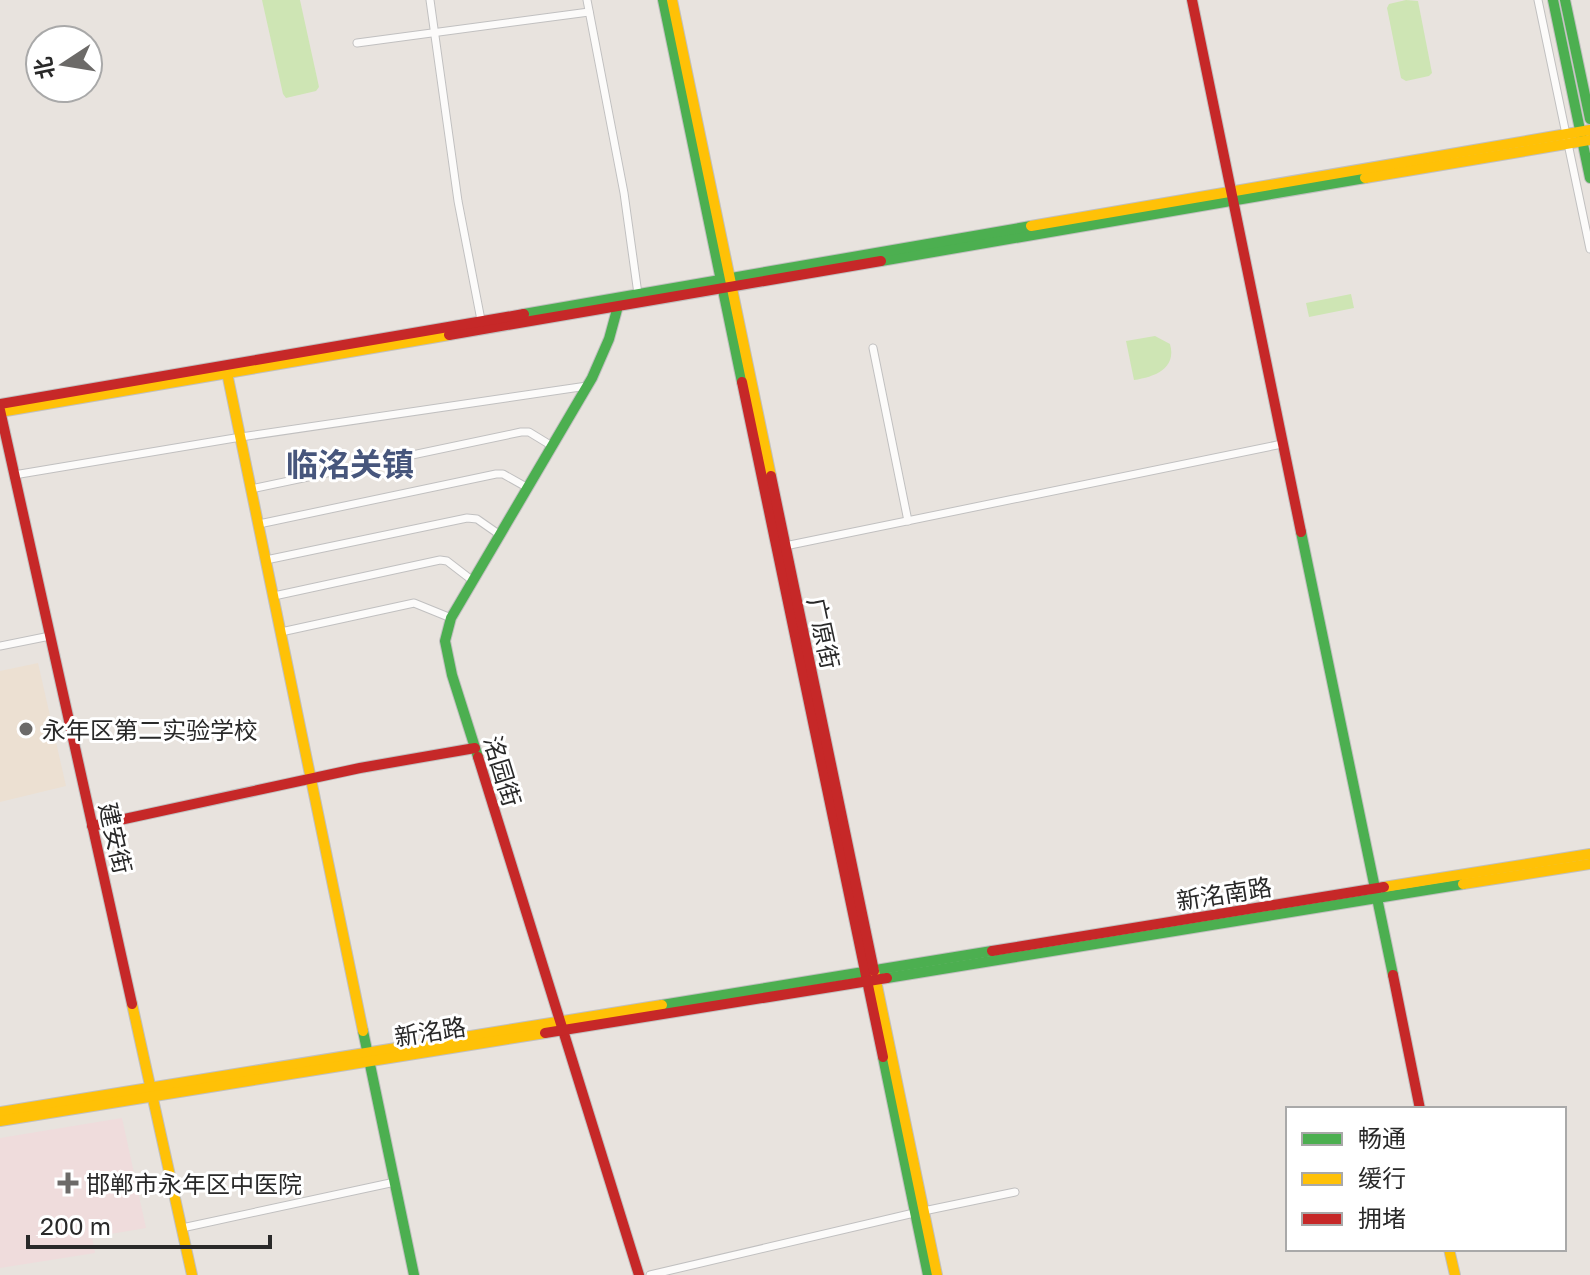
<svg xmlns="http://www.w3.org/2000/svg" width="1590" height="1275" viewBox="0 0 1590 1275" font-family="'Golos Text','Noto Sans SC',sans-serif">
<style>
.education{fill:#ece0d2}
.medical{fill:#efdcdc}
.green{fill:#cee5b4}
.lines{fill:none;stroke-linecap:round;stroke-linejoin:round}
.street-casing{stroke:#c1c0c0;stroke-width:9}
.fast-casing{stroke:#c1c0c0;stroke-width:12}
.slow-casing{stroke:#c1c0c0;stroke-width:12}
.jam-casing{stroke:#c1c0c0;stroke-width:12}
.street{stroke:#fcfbfa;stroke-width:7}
.fast{stroke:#4caf50;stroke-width:10}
.slow{stroke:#ffc107;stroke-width:10}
.jam{stroke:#c62828;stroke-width:10}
.poi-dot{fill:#6c6a68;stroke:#fff;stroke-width:3}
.labels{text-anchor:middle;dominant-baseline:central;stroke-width:6;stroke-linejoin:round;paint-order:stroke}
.street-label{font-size:24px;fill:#292929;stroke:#fff}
.poi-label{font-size:24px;fill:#292929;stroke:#fff;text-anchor:start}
.district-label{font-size:32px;font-weight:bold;fill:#47567c;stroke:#fff}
</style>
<rect width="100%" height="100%" fill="#e8e3de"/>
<path class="education" d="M 38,663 L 66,786 L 0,802 L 0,671 Z"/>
<path class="medical" d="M 122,1118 L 146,1228 L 92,1237 L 95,1253 L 0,1268 L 0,1138 Z"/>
<g class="green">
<path d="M 262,0 L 300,0 L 319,87 L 316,91 L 286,98 L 283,94 Z"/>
<path d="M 1406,0 L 1418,1 L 1432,73 L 1429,76 L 1406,81 L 1401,78 L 1387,8 L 1389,4 Z"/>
<path d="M 1351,294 L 1354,308 L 1309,317 L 1306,303 Z"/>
<path d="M 1155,336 L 1170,344 C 1177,369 1154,377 1134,380 L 1126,341 Z"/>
</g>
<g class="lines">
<g class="street-casing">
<g id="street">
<path d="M 430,0 L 458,201 L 481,320"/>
<path d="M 587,0 L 624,193 L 638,294"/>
<path d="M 1538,0 L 1590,249"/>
<path d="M 357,43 L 589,12"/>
<path d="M 873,348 L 908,521"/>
<path d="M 14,475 L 241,437 L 587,386"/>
<path d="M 251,489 L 521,432 L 529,432 L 552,446"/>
<path d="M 259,524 L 496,474 L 503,474 L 528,488"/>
<path d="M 785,546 L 1282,444"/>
<path d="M 266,560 L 467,518 L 477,519 L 500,535"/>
<path d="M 274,596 L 440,560 L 447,561 L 473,581"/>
<path d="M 281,632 L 414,603 L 451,618"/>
<path d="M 0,646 L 50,636"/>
<path d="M 182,1228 L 395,1182"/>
<path d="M 650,1275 L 914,1213 L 1015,1192"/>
</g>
</g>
<g class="fast-casing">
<g id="fast">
<path d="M 663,0 L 742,382"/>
<path d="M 1553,0 L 1590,178"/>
<path d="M 1565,0 L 1590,119"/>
<path d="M 881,261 L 1365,178"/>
<path d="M 524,314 L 1031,226"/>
<path d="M 1301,532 L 1393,975"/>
<path d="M 478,757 L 452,675 L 445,641 L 451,618 L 592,378 L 609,339 L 618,306"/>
<path d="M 887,978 L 1463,884"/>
<path d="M 662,1005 L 992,951"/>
<path d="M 363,1031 L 414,1275"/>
<path d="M 883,1057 L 928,1275"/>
</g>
</g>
<g class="slow-casing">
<g id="slow">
<path d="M 672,0 L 771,476"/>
<path d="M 1365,178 L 1590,140"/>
<path d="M 1031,226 L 1590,130"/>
<path d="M 226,368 L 363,1031"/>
<path d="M 0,412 L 449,335"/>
<path d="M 1463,884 L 1590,864"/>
<path d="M 1384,887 L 1590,854"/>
<path d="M 874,971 L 937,1275"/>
<path d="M 132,1004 L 192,1275"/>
<path d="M 0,1112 L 662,1005"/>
<path d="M 0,1121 L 545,1033"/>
<path d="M 1449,1249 L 1455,1275"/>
</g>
</g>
<g class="jam-casing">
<g id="jam">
<path d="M 1192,0 L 1301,532"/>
<path d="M 449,335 L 881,261"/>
<path d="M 742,382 L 883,1057"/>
<path d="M 0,404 L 524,314"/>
<path d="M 0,410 L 132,1004"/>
<path d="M 771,476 L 874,971"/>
<path d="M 478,757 L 639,1275"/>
<path d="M 92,826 L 360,768 L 475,748"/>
<path d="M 992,951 L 1384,887"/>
<path d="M 1393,975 L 1420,1109"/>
<path d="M 545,1033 L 887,978"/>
</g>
</g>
<use href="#street" class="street"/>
<use href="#fast" class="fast"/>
<use href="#slow" class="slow"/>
<use href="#jam" class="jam"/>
</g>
<g class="poi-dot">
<circle cx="26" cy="729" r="8"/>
<path d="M64 1171h8v8h8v8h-8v8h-8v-8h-8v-8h8z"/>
</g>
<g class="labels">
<g class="street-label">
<text transform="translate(824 633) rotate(78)">广原街</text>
<text transform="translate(503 771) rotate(73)">洺园街</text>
<text transform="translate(116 838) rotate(77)">建安街</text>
<text transform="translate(1224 893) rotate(-9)">新洺南路</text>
<text transform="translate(430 1031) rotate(-9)">新洺路</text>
</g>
<g class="poi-label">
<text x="42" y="729">永年区第二实验学校</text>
<text x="86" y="1183">邯郸市永年区中医院</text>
</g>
<g class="district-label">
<text x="350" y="464">临洺关镇</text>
</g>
</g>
<rect x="1286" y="1107" width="280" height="144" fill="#ffffff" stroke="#a9a9a9" stroke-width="2"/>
<rect x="1302" y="1133" width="40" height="12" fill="#4caf50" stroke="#a9a9a9" stroke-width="2"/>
<text x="1358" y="1147" font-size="24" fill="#292929">畅通</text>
<rect x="1302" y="1173" width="40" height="12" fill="#ffc107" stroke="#a9a9a9" stroke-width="2"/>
<text x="1358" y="1187" font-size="24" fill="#292929">缓行</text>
<rect x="1302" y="1213" width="40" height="12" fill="#c62828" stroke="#a9a9a9" stroke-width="2"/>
<text x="1358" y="1227" font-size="24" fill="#292929">拥堵</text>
<g transform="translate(64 64) rotate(258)"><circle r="38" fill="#ffffff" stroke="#a9a9a9" stroke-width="2"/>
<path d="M0-6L14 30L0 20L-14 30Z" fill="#6c6a68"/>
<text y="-12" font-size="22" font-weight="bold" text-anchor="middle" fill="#292929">北</text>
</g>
<path d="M28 1235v12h242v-12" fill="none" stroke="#292929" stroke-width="4"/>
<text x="40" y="1235" font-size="24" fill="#292929" stroke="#ffffff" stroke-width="6" paint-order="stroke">200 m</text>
</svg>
